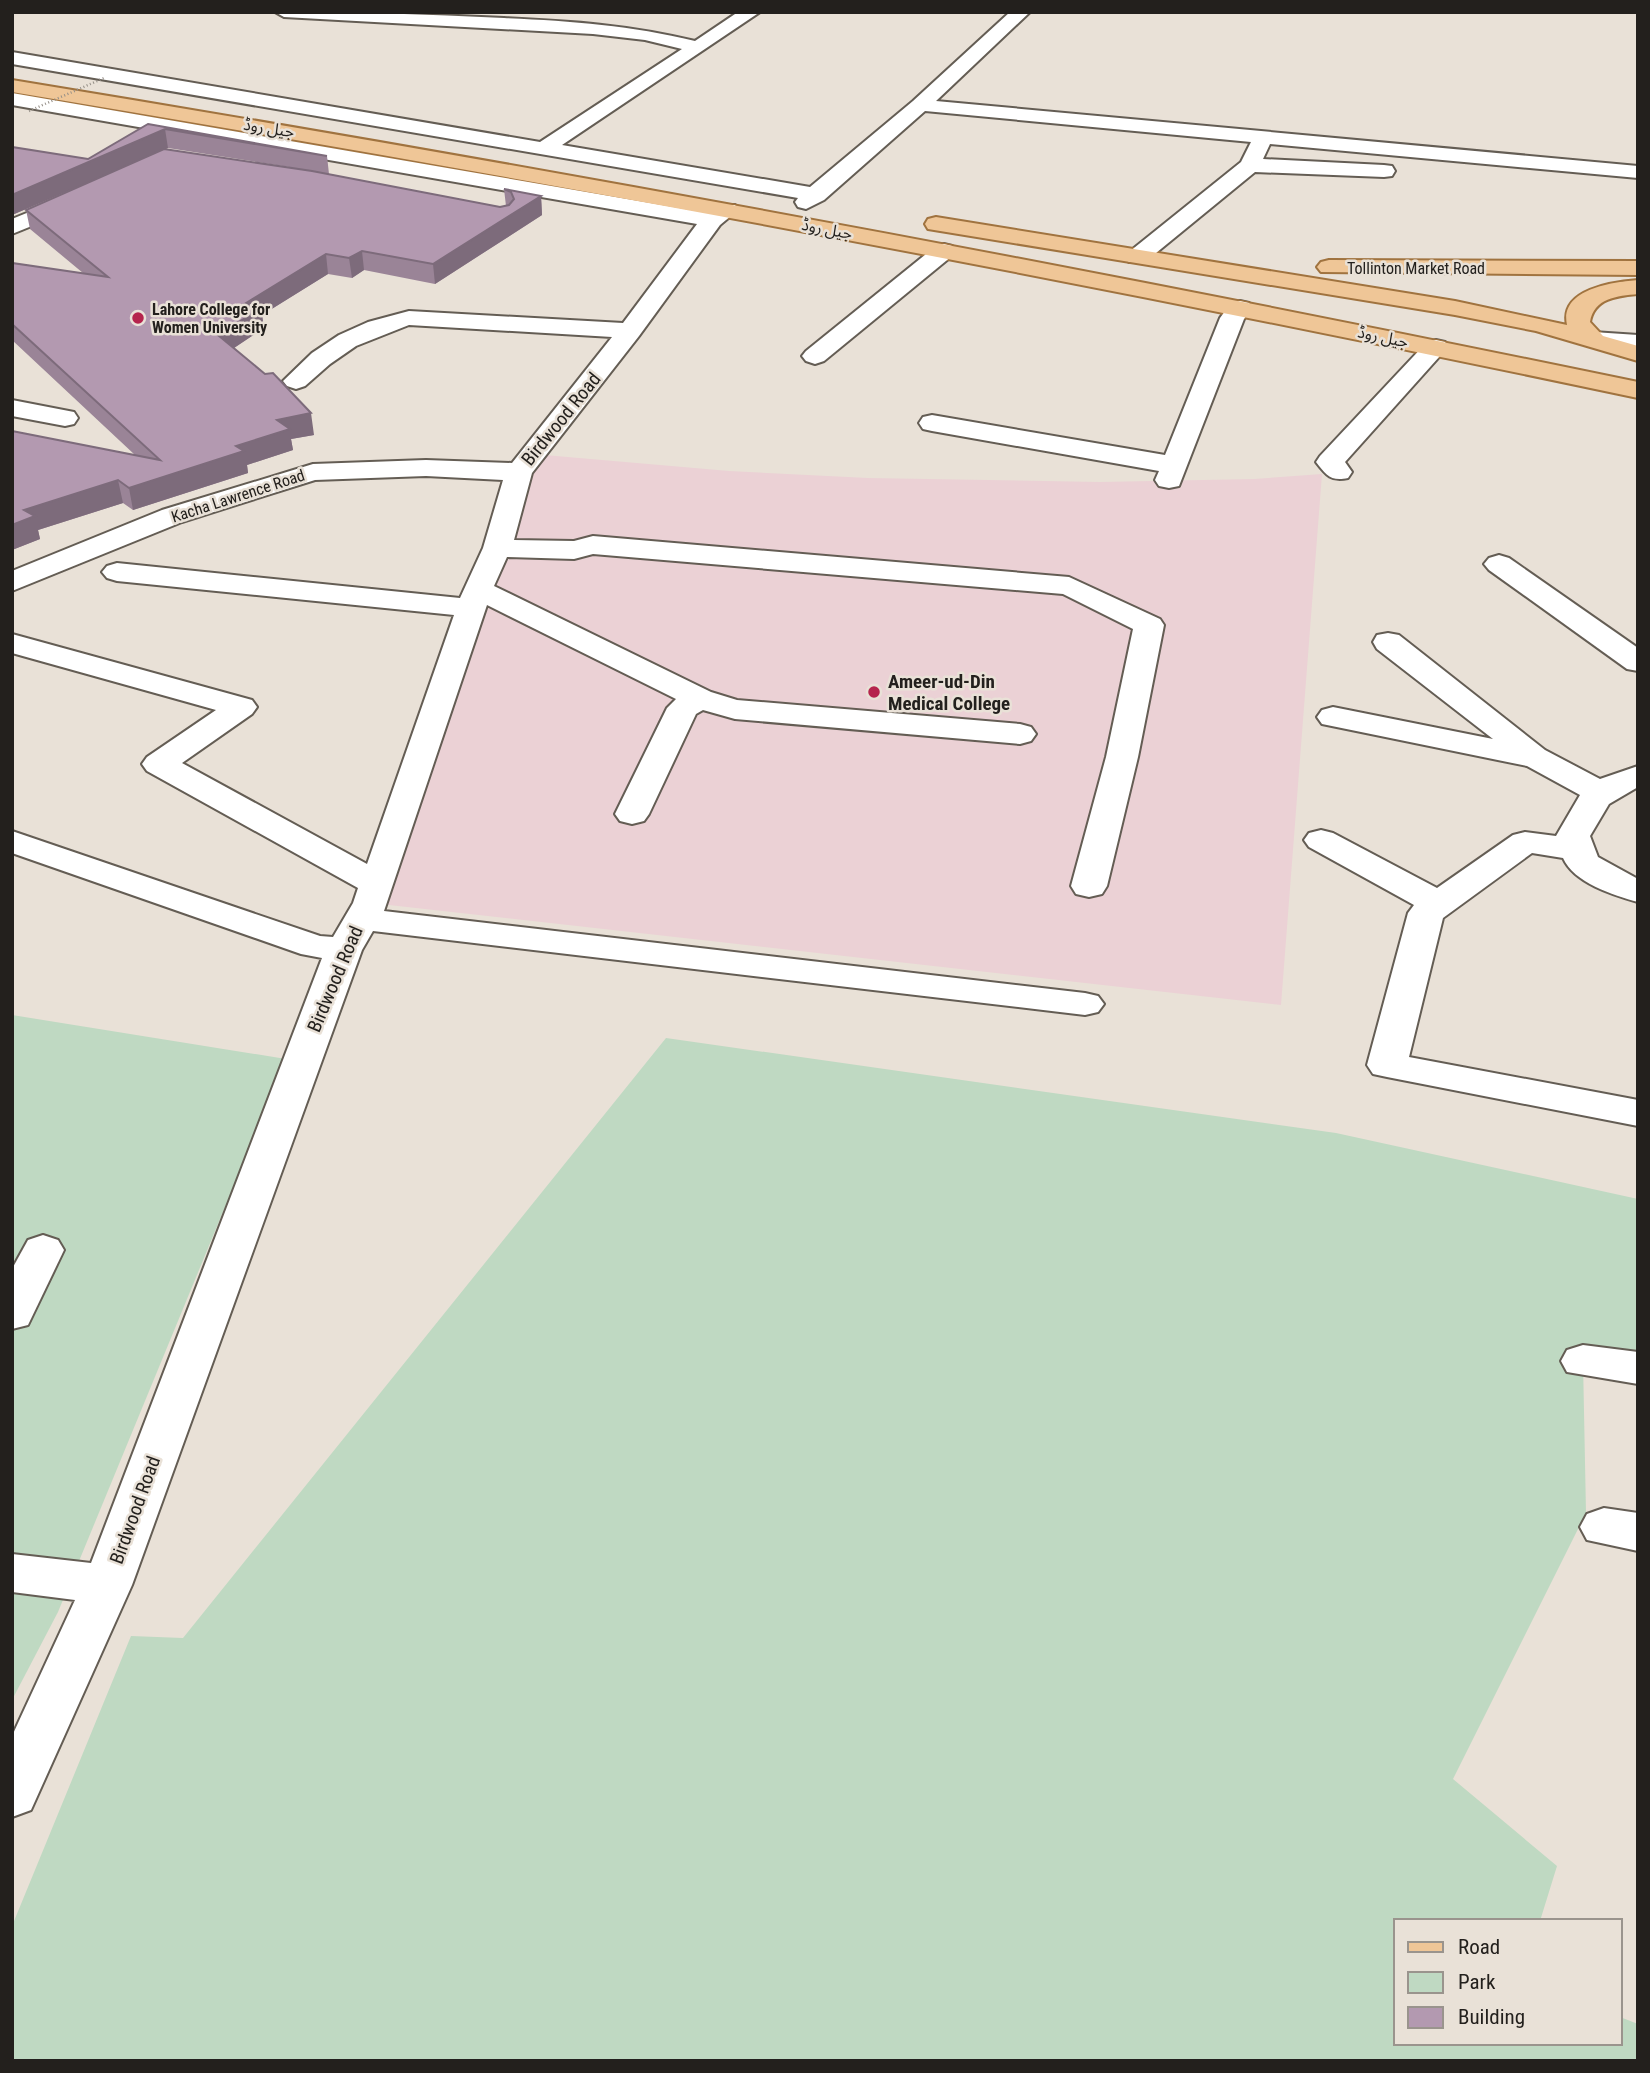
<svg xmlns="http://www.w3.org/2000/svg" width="1650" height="2073" viewBox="0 0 1650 2073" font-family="'Roboto Condensed','Noto Sans Arabic',sans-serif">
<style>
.education{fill:#ebd1d5}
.green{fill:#bfd9c2}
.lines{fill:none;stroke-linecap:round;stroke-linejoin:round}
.minor-casing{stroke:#645d54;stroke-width:4}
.major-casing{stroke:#a0733f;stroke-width:4}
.minor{fill:#fff;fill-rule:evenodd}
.major{fill:#efc697;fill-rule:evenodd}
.path-bridge{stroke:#958f88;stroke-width:2.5;stroke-dasharray:1 2.5;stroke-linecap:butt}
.wall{fill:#9a8497}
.shaded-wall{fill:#7d6b7b}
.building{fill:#b399b0;stroke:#7d6b7b;stroke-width:2}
.poi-dot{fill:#b5244d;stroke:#e9e1d7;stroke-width:2.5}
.labels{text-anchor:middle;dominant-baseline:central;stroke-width:5;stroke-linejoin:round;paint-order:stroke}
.far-street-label{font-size:16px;fill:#23201d;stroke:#e9e1d7}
.far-poi-label{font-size:16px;font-weight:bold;fill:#23201d;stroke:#e9e1d7;text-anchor:start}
.street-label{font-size:19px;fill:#23201d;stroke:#e9e1d7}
.poi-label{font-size:19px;font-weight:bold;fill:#23201d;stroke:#e9e1d7;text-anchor:start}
</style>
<rect width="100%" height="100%" fill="#e9e1d7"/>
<path class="education" d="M 533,454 L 729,471 L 868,478 L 1100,482 L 1254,479 L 1322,474 L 1281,1005 L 371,903 Z"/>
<g class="green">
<path d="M 12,1015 L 286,1059 L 58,1612 L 12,1700 Z"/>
<path d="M 666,1038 L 1336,1133 L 1638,1199 L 1638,1368 L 1583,1361 L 1586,1513 L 1453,1779 L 1557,1866 L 1540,1921 L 1396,1921 L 1396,2043 L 1620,2043 L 1620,2017 L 1638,2024 L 1638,2061 L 12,2061 L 12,1926 L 131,1636 L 183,1638 Z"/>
</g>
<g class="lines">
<g class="minor-casing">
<g id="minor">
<path d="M 275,12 C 352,12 428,14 504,18 C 570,21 630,25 695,41 L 738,12 L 760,12 L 562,145 L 810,187 L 913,101 L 1010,12 L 1030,12 L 936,101 L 1638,166 L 1638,178 L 1270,144 L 1263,159 L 1384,165 L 1392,166 L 1395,171 L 1392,176 L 1384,177 L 1255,172 L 1145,262 L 1129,262 L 1125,257 L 1129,252 L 1241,162 L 1251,142 L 925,111 L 824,200 L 806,209 L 798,207 L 795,202 L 798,198 L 12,64 L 12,52 L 540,142 L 682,49 L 645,40 L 593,34 L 284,17 Z"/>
<path d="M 12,93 L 708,213 L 719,205 L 735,205 L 738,210 L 720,225 L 639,336 L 532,473 L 514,540 L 574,541 L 593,536 L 1069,577 L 1160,619 L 1164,625 L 1138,757 L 1107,886 L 1102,894 L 1089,897 L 1076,894 L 1071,886 L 1106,757 L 1133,629 L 1063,594 L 593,554 L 574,559 L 507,557 L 494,586 L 711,692 L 737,700 L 1020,724 L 1031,727 L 1036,734 L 1031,741 L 1020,744 L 735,719 L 703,710 L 696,714 L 649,814 L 644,821 L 632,824 L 620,821 L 615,814 L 667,708 L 676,699 L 487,605 L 384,911 L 1085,993 L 1098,996 L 1104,1004 L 1098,1012 L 1085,1015 L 373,931 L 362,950 L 132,1585 L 31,1810 L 12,1817 L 12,1736 L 75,1600 L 12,1592 L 12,1554 L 91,1563 L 322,958 L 301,954 L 12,853 L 12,831 L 320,936 L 333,937 L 353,903 L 358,888 L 147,771 L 142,764 L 147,757 L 216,710 L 12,653 L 12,634 L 252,700 L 257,707 L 252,714 L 182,763 L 367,864 L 454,615 L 117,581 L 107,578 L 102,572 L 107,566 L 117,563 L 460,598 L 483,548 L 503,480 L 426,476 L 315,480 L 182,522 L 12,591 L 12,571 L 162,510 L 313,464 L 426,460 L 512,463 L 612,337 L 409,325 L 356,346 L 330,364 L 305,386 L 296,389 L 287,386 L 283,381 L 312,353 L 339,335 L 368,322 L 409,311 L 623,323 L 697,224 L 12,105 Z"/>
<path d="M 78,192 L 86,194 L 89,199 L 86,204 L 12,234 L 12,219 Z"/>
<path d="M 944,244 L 952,246 L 955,251 L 952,256 L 824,361 L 815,364 L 806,361 L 802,356 L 806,351 L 936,246 Z"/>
<path d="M 1240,301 L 1249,303 L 1252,308 L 1244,319 L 1179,486 L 1169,488 L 1159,486 L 1155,480 L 1159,471 L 932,431 L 923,429 L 919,423 L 923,417 L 932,415 L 1165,455 L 1220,318 L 1231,303 Z"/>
<path d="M 1593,332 L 1638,335 L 1638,349 L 1584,344 L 1581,339 L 1584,334 Z"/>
<path d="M 1436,340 L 1445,342 L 1448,347 L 1345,462 L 1352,472 L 1348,478 C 1331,482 1326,475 1316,462 L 1320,456 L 1427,342 Z"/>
<path d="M 12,400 L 74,412 L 78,418 L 74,424 L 65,426 L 12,416 Z"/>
<path d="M 1499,555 L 1509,558 L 1638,648 L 1638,671 L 1627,669 L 1489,570 L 1484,564 L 1489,558 Z"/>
<path d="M 1388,633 L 1399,635 L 1545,750 L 1600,779 L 1638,766 L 1638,787 L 1609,804 L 1590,836 L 1598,857 L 1638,879 L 1638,902 C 1613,895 1574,883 1563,858 L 1532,853 L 1443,918 L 1409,1057 L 1638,1100 L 1638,1126 L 1387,1077 L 1373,1074 L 1367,1065 L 1408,913 L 1414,905 L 1309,847 L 1304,840 L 1309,833 L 1321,830 L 1333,833 L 1437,888 L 1513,835 L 1525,832 L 1556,836 L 1580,795 L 1527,766 L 1322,724 L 1317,717 L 1322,710 L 1333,707 L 1493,739 L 1377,649 L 1373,642 L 1377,635 Z"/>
<path d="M 43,1235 L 58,1240 L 64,1250 L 28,1325 L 12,1329 L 12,1269 L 28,1240 Z"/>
<path d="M 1583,1345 L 1638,1352 L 1638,1384 L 1567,1372 L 1561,1361 L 1567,1350 Z"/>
<path d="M 1604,1508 L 1638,1513 L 1638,1551 L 1587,1540 L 1580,1527 L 1587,1514 Z"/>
</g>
</g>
<g class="major-casing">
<g id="major">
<path d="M 12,80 C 556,169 1098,270 1638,382 L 1638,398 C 1098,284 556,182 12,92 Z"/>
<path d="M 936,217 L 1455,301 L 1567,325 C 1559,289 1613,282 1638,280 L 1638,294 C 1617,296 1594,298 1590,322 L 1603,336 L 1638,346 L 1638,361 L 1536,331 L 1455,315 L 928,229 L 925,224 L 928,219 Z"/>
<path d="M 1329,260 L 1638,261 L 1638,275 L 1321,272 L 1317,267 L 1321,262 Z"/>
</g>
</g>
<use href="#minor" class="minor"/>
<use href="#major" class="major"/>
<path class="path-bridge" d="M 29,111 L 104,78"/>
</g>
<path class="wall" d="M 148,124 L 327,156 L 329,174 L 500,207 L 506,206 L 504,189 L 541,196 L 542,215 L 435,284 L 364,270 L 352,278 L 328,274 L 262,315 L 264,328 L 234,348 L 314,435 L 291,439 L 293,450 L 247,465 L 248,473 L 133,510 L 123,503 L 38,530 L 40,539 L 12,550 L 12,431 L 135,455 L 12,340 L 12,263 L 83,273 L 30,229 L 26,210 L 289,167 L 168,148 L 12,215 L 12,147 L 88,159 Z"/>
<g class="shaded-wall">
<path d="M 165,129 L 168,148 L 12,215 L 12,195 Z"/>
<path d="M 541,196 L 542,215 L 435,284 L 433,264 Z"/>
<path d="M 362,251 L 364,270 L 352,278 L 349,258 Z"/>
<path d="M 326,254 L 328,274 L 262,315 L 264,328 L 222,356 L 218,335 L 243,305 Z"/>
<path d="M 311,413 L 314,435 L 291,439 L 293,450 L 247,465 L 248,473 L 133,510 L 129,488 L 236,446 L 277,420 Z"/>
<path d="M 118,480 L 123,503 L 38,530 L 40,539 L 12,550 L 12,525 L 24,510 Z"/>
</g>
<g class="building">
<path d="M 148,124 L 327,156 L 165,129 L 12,195 L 12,147 L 88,159 Z"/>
<path d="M 164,149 L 312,171 L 500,207 L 509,205 L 514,199 L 511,192 L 504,189 L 541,196 L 433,264 L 362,251 L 349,258 L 326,254 L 243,305 L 261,308 L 218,335 L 265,374 L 273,373 L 311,413 L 277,420 L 290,429 L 236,446 L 244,451 L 129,488 L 118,480 L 24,510 L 35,516 L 12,525 L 12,431 L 160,460 L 12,324 L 12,263 L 108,277 L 26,210 Z"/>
</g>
<g class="poi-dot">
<circle cx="138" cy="318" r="7"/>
<circle cx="874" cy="692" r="7"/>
</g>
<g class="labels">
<g class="far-street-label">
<text transform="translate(269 128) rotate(9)">جیل روڈ</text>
<text transform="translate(827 229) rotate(11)">جیل روڈ</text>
<text x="1416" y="268">Tollinton Market Road</text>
<text transform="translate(1383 337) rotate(12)">جیل روڈ</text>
<text transform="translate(238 496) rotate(-18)">Kacha Lawrence Road</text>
</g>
<g class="far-poi-label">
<text x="152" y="309">Lahore College for<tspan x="152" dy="18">Women University</tspan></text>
</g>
<g class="street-label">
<text transform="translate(561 419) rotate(-51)">Birdwood Road</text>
<text transform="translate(335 979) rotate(-67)">Birdwood Road</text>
<text transform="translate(135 1510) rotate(-70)">Birdwood Road</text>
</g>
<g class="poi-label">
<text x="888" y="681">Ameer-ud-Din<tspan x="888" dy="22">Medical College</tspan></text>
</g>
</g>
<rect width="1650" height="2073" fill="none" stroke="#23201d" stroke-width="28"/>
<rect x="1394" y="1919" width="228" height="126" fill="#e9e1d7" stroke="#9a948d" stroke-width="2"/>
<rect x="1408" y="1942" width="35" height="10" fill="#efc697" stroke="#9a948d" stroke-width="2"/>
<text x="1458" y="1954" font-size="21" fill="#23201d">Road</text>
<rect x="1408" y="1972" width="35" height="21" fill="#bfd9c2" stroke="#9a948d" stroke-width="2"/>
<text x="1458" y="1989" font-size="21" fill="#23201d">Park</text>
<rect x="1408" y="2007" width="35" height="21" fill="#b399b0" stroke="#9a948d" stroke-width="2"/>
<text x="1458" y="2024" font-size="21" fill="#23201d">Building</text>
</svg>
